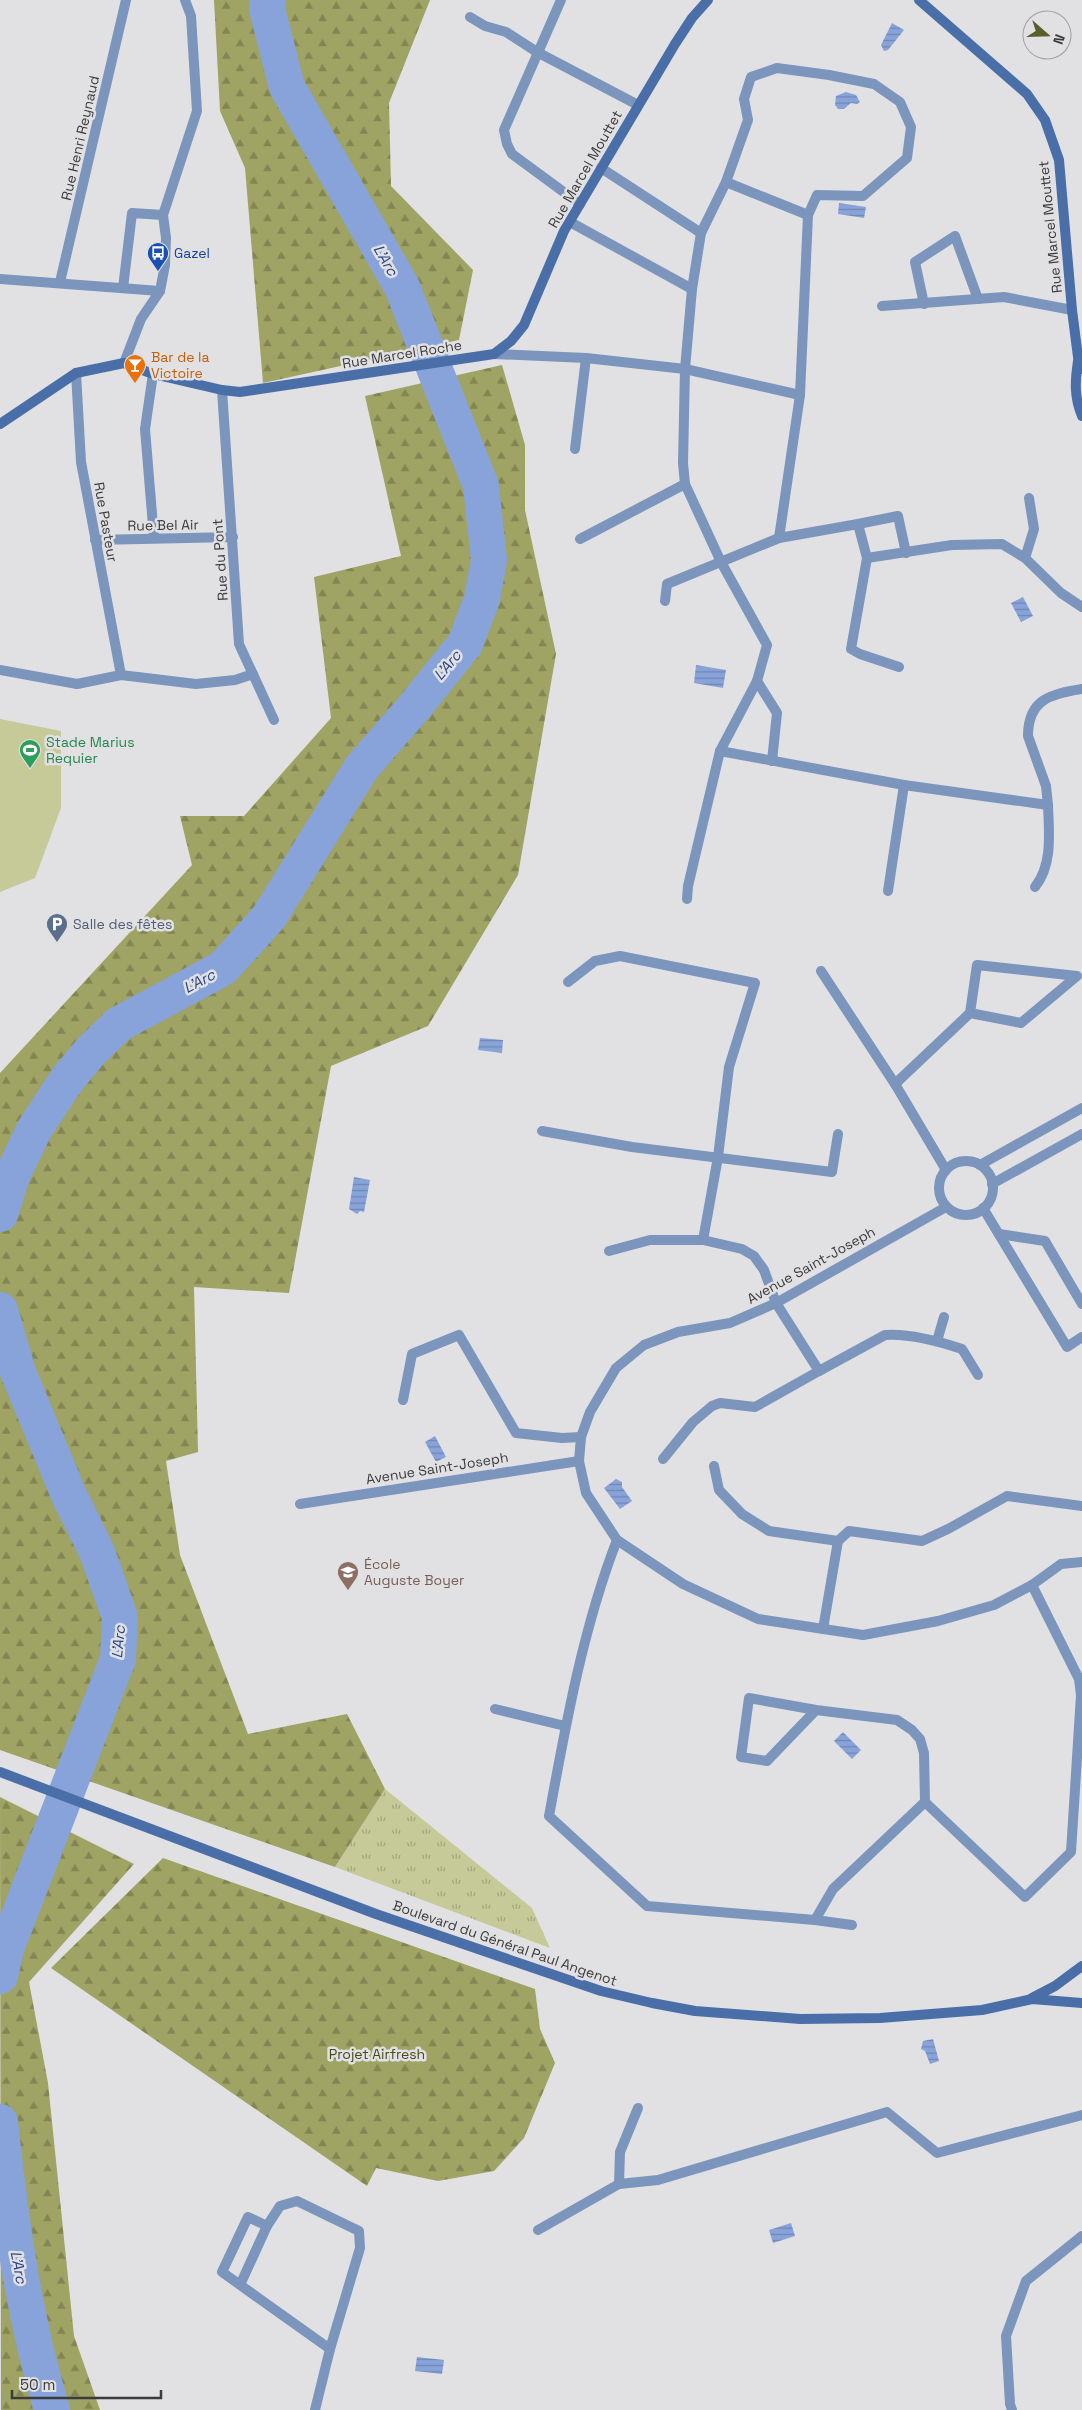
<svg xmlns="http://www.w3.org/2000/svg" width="1082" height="2410" viewBox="0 0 1082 2410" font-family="'Space Grotesk',sans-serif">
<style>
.grass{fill:url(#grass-tufts)}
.forest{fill:url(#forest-firs)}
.garden{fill:#c6ca99}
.water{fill:url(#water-rules)}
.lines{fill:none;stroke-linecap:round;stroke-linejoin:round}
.river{stroke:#88a3da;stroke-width:36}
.street{stroke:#7b95bc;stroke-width:10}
.secondary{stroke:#4a6fa8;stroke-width:10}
.labels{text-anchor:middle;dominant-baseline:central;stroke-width:5;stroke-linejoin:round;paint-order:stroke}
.street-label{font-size:14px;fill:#3b3b3c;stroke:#e1e1e4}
.transit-label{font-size:14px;fill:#164399;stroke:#e1e1e4;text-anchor:start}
.food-label{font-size:14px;fill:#c56008;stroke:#e1e1e4;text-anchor:start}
.leisure-label{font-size:14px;fill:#27864d;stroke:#e1e1e4;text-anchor:start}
.service-label{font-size:14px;fill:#4e5e75;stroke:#e1e1e4;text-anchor:start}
.education-label{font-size:14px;fill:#785e54;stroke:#e1e1e4;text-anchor:start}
.park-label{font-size:14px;fill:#484a19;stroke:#e1e1e4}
.water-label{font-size:15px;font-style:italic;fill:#274486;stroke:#e1e1e4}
</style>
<defs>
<pattern id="grass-tufts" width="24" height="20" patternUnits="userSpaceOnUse" patternTransform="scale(1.25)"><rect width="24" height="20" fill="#c6ca99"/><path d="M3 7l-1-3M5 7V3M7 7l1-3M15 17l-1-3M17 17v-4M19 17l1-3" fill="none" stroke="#a2a57e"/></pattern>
<pattern id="forest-firs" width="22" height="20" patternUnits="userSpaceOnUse" patternTransform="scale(1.25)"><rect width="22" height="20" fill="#9fa363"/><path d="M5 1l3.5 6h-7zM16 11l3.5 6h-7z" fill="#838653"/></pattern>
<pattern id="water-rules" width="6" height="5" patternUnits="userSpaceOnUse" patternTransform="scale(1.25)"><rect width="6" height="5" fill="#88a3da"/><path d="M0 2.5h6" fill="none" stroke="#7086b2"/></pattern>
</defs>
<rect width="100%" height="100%" fill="#e1e1e4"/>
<path class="grass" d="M 385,1789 L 532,1908 L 550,1948 L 335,1867 Z"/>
<g class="forest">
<path d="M 214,0 L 430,0 L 389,103 L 391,186 L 473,270 L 459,340 L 263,383 L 245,168 L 220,111 Z"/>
<path d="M 502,365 L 525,445 L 525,510 L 556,654 L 518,875 L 428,1026 L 331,1066 L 289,1293 L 194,1287 L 198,1452 L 166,1461 L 180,1555 L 248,1734 L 347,1714 L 385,1789 L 335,1867 L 0,1750 L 0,1073 L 192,865 L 180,816 L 244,816 L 331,718 L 314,577 L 401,556 L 365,396 Z"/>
<path d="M 0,1797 L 134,1864 L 29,1982 L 48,2083 L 74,2336 L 100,2410 L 1,2410 Z"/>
<path d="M 163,1858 L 535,1989 L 540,2029 L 555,2063 L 524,2138 L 494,2171 L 438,2181 L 376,2168 L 367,2186 L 51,1968 Z"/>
</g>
<path class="garden" d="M 0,719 L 61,731 L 61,808 L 35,878 L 0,892 Z"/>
<g class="water">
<path d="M 892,23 L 904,30 L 888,50 L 884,51 L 881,45 Z"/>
<path d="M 846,92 L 856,95 L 860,102 L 857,104 L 851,103 L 844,109 L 838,109 L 835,105 L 836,96 Z"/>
<path d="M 839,203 L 866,207 L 864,218 L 838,214 Z"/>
<path d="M 1023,597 L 1033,616 L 1021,622 L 1011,603 Z"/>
<path d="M 696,665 L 726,670 L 723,688 L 694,683 Z"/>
<path d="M 480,1038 L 503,1040 L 502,1053 L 478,1050 Z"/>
<path d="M 354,1177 L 370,1180 L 364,1212 L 360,1211 L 357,1214 L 349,1209 Z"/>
<path d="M 435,1436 L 446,1457 L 436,1462 L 425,1442 Z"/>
<path d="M 616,1479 L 622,1482 L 622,1487 L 632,1501 L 620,1509 L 604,1488 Z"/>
<path d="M 843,1732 L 861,1750 L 852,1759 L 834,1741 Z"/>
<path d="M 933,2039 L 939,2061 L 930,2064 L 925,2051 L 921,2049 L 923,2041 Z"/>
<path d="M 791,2223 L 795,2236 L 773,2243 L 769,2230 Z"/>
<path d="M 417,2357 L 444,2360 L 442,2374 L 415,2371 Z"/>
</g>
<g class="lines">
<g class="river">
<path d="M 0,1214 L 12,1176 L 34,1130 L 66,1081 L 90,1052 L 119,1024 L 223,968 L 269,917 L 362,767 L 416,705 L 465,644 L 482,599 L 489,560 L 481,486 L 402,287 L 287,87 L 267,9 L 268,0"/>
<path d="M 0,1310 L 18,1372 L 68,1493 L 97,1552 L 120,1617 L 118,1659 L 6,1949 L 0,1976"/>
<path d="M 0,2122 C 11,2221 23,2314 52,2410"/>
</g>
<g class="street">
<path d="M 561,0 L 504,130 L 507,144 L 512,154 L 580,204"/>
<path d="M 470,17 L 485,26 L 506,32 L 537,52 L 638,105"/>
<path d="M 601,168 L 701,233"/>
<path d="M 726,182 L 808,215"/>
<path d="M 570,222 L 692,289"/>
<path d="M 0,279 L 160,291"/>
<path d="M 60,282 L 126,0"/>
<path d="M 123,288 L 132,213 L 163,215"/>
<path d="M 924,304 L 915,262 L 955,236 L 978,299"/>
<path d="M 882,306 L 1004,297 L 1072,310"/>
<path d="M 494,354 L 586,358 L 685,369 L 800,395"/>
<path d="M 124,363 L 141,319 L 160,291 L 165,265 L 166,238 L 163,215 L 197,111 L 191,16 L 185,0"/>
<path d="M 76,373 L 81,462 L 121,675"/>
<path d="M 153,374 L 145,429 L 154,538"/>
<path d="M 222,390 L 239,644 L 274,720"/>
<path d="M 575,449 L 586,358"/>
<path d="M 858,524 L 898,516 L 906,553"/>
<path d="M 580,539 L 685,484"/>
<path d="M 95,540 L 233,537"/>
<path d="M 1025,558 L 1034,529 L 1029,498"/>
<path d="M 665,601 L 667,584 L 779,538"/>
<path d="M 899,667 L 860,654 L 851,649 L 867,558 L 952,545 L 1002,544 L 1025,558 L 1061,593 L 1082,607"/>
<path d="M 0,670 L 77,684 L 121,675 L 196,684 L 235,680 L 253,674"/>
<path d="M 757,681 L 777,713 L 772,761"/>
<path d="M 720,751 L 757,681 L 767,645 L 721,562 L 685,484 L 683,463 L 685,369 L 692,289 L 701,233 L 726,182 L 748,120 L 744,99 L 751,77 L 777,68 L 829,75 L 874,84 L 900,102 L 911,127 L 907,158 L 863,196 L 817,195 L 808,215 L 800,395 L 779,538 L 858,524 L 867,558"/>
<path d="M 1035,887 C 1053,864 1049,833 1048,805"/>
<path d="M 888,891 L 904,785"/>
<path d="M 687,899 L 688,886 L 720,751 L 904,785 L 1048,805 L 1046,786 L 1028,736 C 1028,699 1051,694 1082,689"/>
<path d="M 821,971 L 895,1084 L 946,1170"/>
<path d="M 568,982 L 595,961 L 620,956 L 755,983 L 729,1067 L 718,1157 L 703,1240 L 742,1249 L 754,1256 L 764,1270 L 776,1303 L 819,1371 L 755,1407 L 720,1403 L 712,1406 L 693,1422 L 663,1459"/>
<path d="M 895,1084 L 970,1013 L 1021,1023 L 1077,976 L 977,965 L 970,1013"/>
<path d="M 542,1131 L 632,1147 L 832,1172 L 838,1134"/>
<circle cx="966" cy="1188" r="27"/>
<path d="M 980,1165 L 1082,1108"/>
<path d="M 992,1184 L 1082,1134"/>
<path d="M 946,1207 L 776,1303 L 730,1323 L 678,1332 L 644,1345 L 616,1368 L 590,1412 L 581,1437 L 579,1461 L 586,1493 L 617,1540 L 683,1584 L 758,1619 L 863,1635 L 938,1621 L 994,1605 L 1032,1585 L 1061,1564 L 1082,1562"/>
<path d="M 983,1208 L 1067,1347 L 1082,1337"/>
<path d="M 999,1234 L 1045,1241 L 1082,1304"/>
<path d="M 609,1251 L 650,1240 L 703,1240"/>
<path d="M 937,1341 L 944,1317"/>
<path d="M 819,1371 L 885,1335 C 910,1333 938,1341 962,1349 L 978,1375"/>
<path d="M 403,1400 L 412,1354 L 459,1335 L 516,1433 L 562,1438 L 581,1437"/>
<path d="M 714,1466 L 719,1490 L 742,1514 L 769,1531 L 838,1541"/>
<path d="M 300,1504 L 579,1461"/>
<path d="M 617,1540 C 583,1628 566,1723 549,1816 L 647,1906 L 815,1920 L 833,1889 L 925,1802 L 1025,1897 L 1071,1852 L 1081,1695 L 1079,1679 L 1032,1585"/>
<path d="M 823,1629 L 838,1541 L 849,1531 L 922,1541 L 948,1529 L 1007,1496 L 1082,1506"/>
<path d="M 495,1709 L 565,1726"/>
<path d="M 816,1710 L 767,1761 L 741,1757 L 749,1698 L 816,1710 L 897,1720 L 912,1730 L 920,1739 L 924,1753 L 925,1802"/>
<path d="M 815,1920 L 852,1925"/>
<path d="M 619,2184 L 620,2152 L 638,2108"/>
<path d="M 267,2226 L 280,2206 L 297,2201 L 359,2231 L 360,2248 L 330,2349"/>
<path d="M 538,2230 L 619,2184 L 658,2180 L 887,2112 L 937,2153 L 1082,2115"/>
<path d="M 240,2285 L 267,2226 L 248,2217 L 222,2272 L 330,2349 L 315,2410"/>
<path d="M 1012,2410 L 1010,2404 L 1006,2336 L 1026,2281 L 1082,2236"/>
</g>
<g class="secondary">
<path d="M 919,0 L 1027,94 L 1045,120 L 1059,160 L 1072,310 L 1078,357 L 1082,369"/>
<path d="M 1078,361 C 1075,381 1074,397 1082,416"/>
<path d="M 0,424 L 76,373 L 124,363 L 153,374 L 222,390 L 240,392 L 494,354 L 511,341 L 524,325 L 564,231 L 675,44 L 692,18 L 708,0"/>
<path d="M 0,1772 L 376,1914 L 601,1991 L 652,2003 L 695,2011 L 800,2019 L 880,2018 L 982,2010 L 1032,1999 L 1082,2003"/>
<path d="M 1032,1998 L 1055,1986 L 1082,1966"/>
</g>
</g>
<defs>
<g id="bus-pin" transform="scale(1.125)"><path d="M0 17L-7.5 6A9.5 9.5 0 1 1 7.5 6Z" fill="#1a4fb4" stroke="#e1e1e4"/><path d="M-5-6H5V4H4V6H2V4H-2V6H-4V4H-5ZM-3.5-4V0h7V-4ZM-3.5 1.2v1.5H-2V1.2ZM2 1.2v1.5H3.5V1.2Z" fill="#fff"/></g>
<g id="bar-pin" transform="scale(1.125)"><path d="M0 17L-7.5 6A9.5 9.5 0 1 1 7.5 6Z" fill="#e8710a" stroke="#e1e1e4"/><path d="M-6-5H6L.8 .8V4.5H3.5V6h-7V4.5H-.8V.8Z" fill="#fff"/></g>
<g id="stadium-pin" transform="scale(1.125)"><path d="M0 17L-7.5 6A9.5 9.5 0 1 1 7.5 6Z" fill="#2e9e5b" stroke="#e1e1e4"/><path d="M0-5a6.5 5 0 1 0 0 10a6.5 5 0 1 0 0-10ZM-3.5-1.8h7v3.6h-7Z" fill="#fff"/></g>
<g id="parking-pin" transform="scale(1.125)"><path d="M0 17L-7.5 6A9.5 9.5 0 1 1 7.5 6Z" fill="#5c6f8a" stroke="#e1e1e4"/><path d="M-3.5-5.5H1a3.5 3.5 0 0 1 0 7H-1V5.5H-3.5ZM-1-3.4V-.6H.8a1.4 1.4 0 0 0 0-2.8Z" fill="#fff"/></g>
<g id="school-pin" transform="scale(1.125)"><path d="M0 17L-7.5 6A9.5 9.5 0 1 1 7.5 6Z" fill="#8d6e63" stroke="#e1e1e4"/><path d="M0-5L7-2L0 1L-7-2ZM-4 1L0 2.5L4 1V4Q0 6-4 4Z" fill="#fff"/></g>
</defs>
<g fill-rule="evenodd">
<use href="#bus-pin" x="158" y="253"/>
<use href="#bar-pin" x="135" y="365"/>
<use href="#stadium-pin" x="30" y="750"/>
<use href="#parking-pin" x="57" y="924"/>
<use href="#school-pin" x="348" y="1572"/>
</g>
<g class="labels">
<g class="street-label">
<text transform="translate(80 138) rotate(-77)">Rue Henri Reynaud</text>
<text transform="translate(585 169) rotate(-60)">Rue Marcel Mouttet</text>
<text transform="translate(1050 227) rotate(-96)">Rue Marcel Mouttet</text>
<text transform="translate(402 354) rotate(-9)">Rue Marcel Roche</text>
<text transform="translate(106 522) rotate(80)">Rue Pasteur</text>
<text transform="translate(163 525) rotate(-1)">Rue Bel Air</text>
<text transform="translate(220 560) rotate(-94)">Rue du Pont</text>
<text transform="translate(811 1265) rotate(-29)">Avenue Saint-Joseph</text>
<text transform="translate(437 1468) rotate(-9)">Avenue Saint-Joseph</text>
<text transform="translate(505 1943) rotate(19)">Boulevard du Général Paul Angenot</text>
</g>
<g class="transit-label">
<text x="174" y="253">Gazel</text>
</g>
<g class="food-label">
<text x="151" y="357">Bar de la<tspan x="151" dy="16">Victoire</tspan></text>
</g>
<g class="leisure-label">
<text x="46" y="742">Stade Marius<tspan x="46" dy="16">Requier</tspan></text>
</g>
<g class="service-label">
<text x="73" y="924">Salle des fêtes</text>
</g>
<g class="education-label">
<text x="364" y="1564">École<tspan x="364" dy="16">Auguste Boyer</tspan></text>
</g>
<g class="park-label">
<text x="377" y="2054">Projet Airfresh</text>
</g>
<g class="water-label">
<text transform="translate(386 260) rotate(60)">L'Arc</text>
<text transform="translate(447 665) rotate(-50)">L'Arc</text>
<text transform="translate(199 981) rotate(-28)">L'Arc</text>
<text transform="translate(118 1642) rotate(-85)">L'Arc</text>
<text transform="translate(19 2267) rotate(79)">L'Arc</text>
</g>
</g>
<g transform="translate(1047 35) rotate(110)"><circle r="24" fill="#e1e1e4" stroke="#9f9fa1"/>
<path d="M0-4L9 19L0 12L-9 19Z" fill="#5a5e2c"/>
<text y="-8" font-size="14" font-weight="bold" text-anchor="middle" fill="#3b3b3c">N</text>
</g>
<path d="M12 2390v8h149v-8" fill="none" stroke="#3b3b3c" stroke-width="2.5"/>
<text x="20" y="2390" font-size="15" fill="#3b3b3c" stroke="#e1e1e4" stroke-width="4" paint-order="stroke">50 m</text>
</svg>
